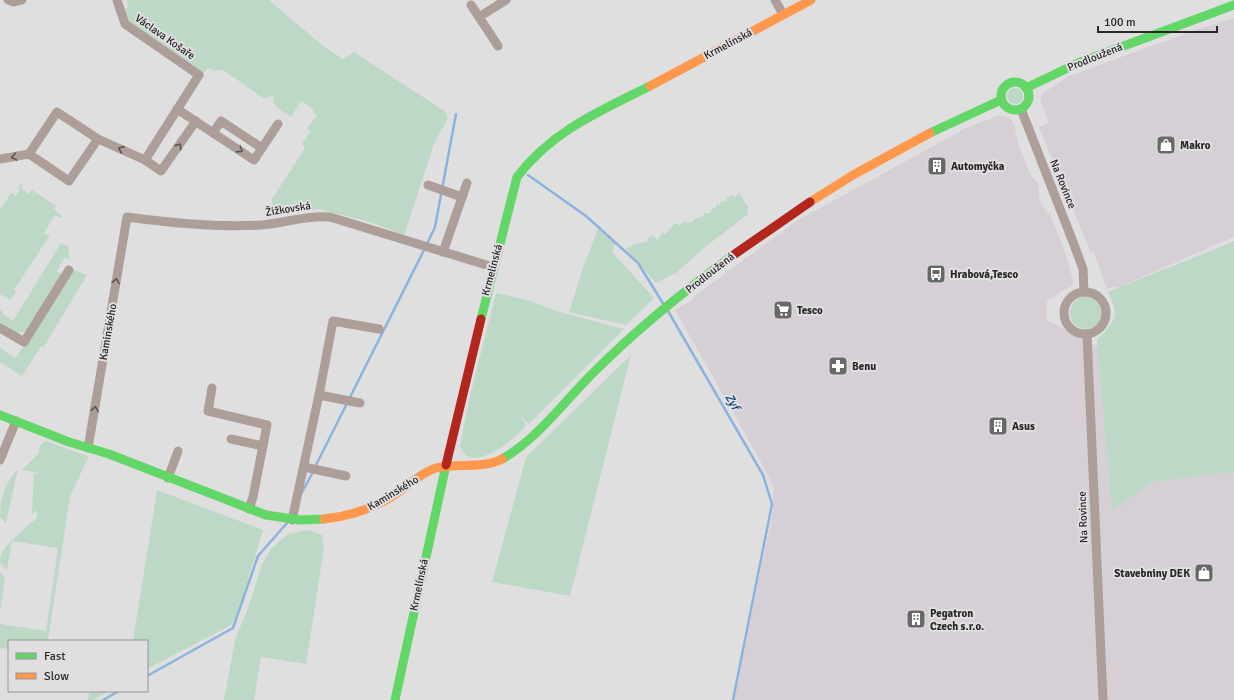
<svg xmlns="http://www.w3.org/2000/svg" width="1234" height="700" viewBox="0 0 1234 700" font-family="Signika,sans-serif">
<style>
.built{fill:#d6d0d6}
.green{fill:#bdd8c7}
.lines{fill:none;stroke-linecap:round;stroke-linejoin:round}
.stream{stroke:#8cb2df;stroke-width:2.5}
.street{stroke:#ad9e9a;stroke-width:9}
.fast{stroke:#63d668;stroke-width:9}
.slow{stroke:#ff974d;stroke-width:9}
.jam{stroke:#b3261e;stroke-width:9}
.oneway{stroke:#5e5756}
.labels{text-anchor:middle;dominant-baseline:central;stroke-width:4;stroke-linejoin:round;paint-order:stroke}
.street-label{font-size:11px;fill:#292829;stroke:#e1dee1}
.poi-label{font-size:11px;font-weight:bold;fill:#292829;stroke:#e1dee1;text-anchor:start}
.water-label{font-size:12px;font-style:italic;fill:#003e76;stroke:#e1dee1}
</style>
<rect width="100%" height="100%" fill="#e0dfe0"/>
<g class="built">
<path d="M 1234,18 L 1234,237 L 1117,288 L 1116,286 L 1107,289 L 1094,253 L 1091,253 L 1039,127 L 1049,123 L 1040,100 L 1042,94 L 1069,76 L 1198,29 Z"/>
<path d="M 999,115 L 1010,118 L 1014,124 L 1019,146 L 1030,174 L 1039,185 L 1039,198 L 1045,210 L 1050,214 L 1064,249 L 1072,277 L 1073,285 L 1047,301 L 1047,320 L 1098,347 L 1112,510 L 1152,482 L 1234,472 L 1234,700 L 734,700 L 773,511 L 773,486 L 755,451 L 675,310 L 692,300 L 693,297 L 798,220 L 966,128 Z"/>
</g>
<g class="green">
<path d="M 127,0 L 269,0 L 322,45 L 343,59 L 354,52 L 446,112 L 448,118 L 434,144 L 404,235 L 373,223 L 319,209 L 274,216 L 272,199 L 305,148 L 302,144 L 311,131 L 307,129 L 317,115 L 313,112 L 314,110 L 301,101 L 291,117 C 284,112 271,107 274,97 L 271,96 L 268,98 L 263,98 L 223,70 L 215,71 L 208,68 L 204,73 L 138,30 L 128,21 L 123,9 L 128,8 Z"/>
<circle cx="1015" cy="96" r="8"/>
<path d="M 20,182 L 22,184 L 22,189 L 29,194 L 32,190 L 56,206 L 54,210 L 62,216 L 61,218 L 55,215 L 44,233 L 47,236 L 50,235 L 14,290 L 16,292 L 10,300 L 0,294 L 0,210 L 11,193 L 16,196 L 19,192 Z"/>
<path d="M 739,193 L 748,207 L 747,215 L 705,247 L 676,273 L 656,283 L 626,249 L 637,243 L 647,242 L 648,238 L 653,235 L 657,240 L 660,237 L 662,231 L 665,235 L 675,223 L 680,225 L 684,221 L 687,223 L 692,222 L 694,219 L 700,218 L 701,216 L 703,217 L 704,213 L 710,213 L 712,208 L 714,209 L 718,203 L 719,206 L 722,201 L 726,201 L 726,197 L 730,197 L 732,195 L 735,197 Z"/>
<path d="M 598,229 L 615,243 L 612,252 L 654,298 L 626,325 L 569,312 L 584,265 Z"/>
<path d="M 1234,241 L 1234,472 L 1152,482 L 1112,511 L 1097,340 C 1114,322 1121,317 1108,292 C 1150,274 1192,259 1234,241 Z"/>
<path d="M 61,243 L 68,247 L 70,260 L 65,257 L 57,271 L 63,275 L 25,331 L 16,334 L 0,324 L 0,310 L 3,312 L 2,313 L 13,321 Z"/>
<path d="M 72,269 L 87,275 L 43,348 L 41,346 L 22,376 L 0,362 L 0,348 L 16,358 Z"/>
<path d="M 496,293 L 528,300 L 556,311 L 624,329 L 529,424 L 521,417 L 526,426 C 516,437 484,465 467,456 C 464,454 462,450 460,446 L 470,396 Z"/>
<circle cx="1086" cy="313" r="16"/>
<path d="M 631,355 L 570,596 L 492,582 L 526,457 Z"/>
<path d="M 45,441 L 85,455 L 88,456 L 88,458 L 70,496 L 48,641 L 9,641 L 9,649 L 0,648 L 0,624 L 46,631 L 58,548 L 12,541 L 7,570 C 4,567 0,564 0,560 C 0,547 28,526 37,518 L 37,510 L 32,515 L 34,473 L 39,475 L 39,473 L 22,470 L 39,453 L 39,447 Z"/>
<path d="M 18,469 L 6,523 L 0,517 C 0,499 5,482 18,469 Z"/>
<path d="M 157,490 L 263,530 L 238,613 L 231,625 L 147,669 L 147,641 L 133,641 Z"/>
<path d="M 308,530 L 322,535 L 324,548 L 306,664 L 261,657 L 254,700 L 224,700 L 235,640 L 251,600 L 261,566 L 271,549 L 288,534 Z"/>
<path d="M 0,571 L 5,579 L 0,613 Z"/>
<path d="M 85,691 L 109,691 L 93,700 L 88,700 L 89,692 Z"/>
</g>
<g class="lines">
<g class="stream">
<path d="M 528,175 L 586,216 L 638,263 L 664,305"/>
<path d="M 427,244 L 435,227 L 456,114"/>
<path d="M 668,311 L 763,475 L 772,504 L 733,700"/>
<path d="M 315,467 L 425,248"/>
<path d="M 301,494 L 313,472"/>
<path d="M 147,676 L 233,628 L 258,556 L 287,523"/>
<path d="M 103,700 L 119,691"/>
</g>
<g class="street">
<path d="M 8,0 L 14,2 L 22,0"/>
<path d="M 117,0 L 125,24 L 199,75 L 145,160"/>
<path d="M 775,0 L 783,14"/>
<path d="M 471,5 L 479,17"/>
<path d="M 498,46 L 479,17 L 506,0"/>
<path d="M 177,109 L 254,160 L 278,124"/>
<path d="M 1021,109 L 1073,242 L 1083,269 L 1084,292"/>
<path d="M 57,112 L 98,139 L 69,181 L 29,154 Z"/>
<path d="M 213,133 L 221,121 L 262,148"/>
<path d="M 98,139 L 145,160 L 161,171 L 196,121"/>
<path d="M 0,159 L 29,154"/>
<path d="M 428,185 L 462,197"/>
<path d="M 443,252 L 467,183"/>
<circle cx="1085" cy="313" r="21"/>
<path d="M 0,328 L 24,342 L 69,270"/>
<path d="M 1087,334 L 1103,700"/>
<path d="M 212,388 L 208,411 L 267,425 L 253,497 L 249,509"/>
<path d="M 319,395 L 333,321 L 379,329"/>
<path d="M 231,439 L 263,446"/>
<path d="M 88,448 L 127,217 C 171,223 217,228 261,225 C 285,223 306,215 330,217 L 493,267"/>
<path d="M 0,460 L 16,421"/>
<path d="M 304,467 L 346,476"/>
<path d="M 168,478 L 178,451"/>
<path d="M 292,520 L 319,395 L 360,403"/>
</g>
<g class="fast">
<circle cx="1015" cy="96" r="14"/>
<path d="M 1026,88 L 1078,63 L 1234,5"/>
<path d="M 930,133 L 1001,100"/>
<path d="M 481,319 L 517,177 C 552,131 600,111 650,86"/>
<path d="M 0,415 L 69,442 L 109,454 L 266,515 L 300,520 L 324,519"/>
<path d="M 502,459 C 539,438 565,400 595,371 C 637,329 684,291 732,256"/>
<path d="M 395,700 L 446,465"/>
</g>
<g class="slow">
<path d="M 650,86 L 811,0"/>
<path d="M 810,202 L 853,175 L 930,133"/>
<path d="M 324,519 C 351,516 378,507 400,491 C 412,483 422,472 436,468 C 458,462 481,470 502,459"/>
</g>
<g class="jam">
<path d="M 732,256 L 810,202"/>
<path d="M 446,465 L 481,319"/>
</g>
</g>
<defs><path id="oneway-chevron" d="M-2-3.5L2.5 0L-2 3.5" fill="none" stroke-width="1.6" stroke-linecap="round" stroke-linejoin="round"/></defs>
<g class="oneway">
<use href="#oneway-chevron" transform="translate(179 146) rotate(-55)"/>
<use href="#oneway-chevron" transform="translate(121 149) rotate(-156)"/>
<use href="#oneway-chevron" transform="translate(240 150) rotate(33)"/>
<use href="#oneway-chevron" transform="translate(14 157) rotate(169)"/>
<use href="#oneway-chevron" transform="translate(116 281) rotate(-80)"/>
<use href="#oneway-chevron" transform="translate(95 409) rotate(-80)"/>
</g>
<defs>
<g id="shop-square" transform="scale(1)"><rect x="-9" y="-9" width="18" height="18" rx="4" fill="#696869" stroke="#e1dee1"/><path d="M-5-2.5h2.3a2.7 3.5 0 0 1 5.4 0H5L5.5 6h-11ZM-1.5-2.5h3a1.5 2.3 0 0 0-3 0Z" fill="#fff"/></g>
<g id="building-square" transform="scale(1)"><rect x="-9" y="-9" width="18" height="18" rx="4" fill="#696869" stroke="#e1dee1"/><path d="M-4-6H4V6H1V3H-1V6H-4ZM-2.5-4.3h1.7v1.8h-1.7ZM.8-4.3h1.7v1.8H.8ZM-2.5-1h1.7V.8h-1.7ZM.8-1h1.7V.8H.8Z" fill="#fff"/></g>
<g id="bus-square" transform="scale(1)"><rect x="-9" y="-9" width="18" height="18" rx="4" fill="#696869" stroke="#e1dee1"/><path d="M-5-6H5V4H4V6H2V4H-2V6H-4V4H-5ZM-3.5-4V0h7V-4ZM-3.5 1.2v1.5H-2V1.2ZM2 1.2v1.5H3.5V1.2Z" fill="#fff"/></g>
<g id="supermarket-square" transform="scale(1)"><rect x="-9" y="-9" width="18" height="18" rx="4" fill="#696869" stroke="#e1dee1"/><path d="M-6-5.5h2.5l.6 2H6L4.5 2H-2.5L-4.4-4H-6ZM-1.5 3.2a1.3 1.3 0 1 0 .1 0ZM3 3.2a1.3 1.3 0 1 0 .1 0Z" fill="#fff"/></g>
<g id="pharmacy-square" transform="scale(1)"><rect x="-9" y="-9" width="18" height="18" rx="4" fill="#696869" stroke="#e1dee1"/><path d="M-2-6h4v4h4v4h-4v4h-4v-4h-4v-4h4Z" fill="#fff"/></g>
</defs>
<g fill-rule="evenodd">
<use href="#shop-square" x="1166" y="145"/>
<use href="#building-square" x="937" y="166"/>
<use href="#bus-square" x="936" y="274"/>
<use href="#supermarket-square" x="783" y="310"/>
<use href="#pharmacy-square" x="838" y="366"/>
<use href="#building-square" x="998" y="426"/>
<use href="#shop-square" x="1204" y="573"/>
<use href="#building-square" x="916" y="619"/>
</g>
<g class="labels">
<g class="street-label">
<text transform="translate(165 37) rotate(35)">Václava Košaře</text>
<text transform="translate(728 44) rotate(-28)">Krmelínská</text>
<text transform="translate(1095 57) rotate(-22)">Prodloužená</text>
<text transform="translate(1063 184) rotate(68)">Na Rovince</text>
<text transform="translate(288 209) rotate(-9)">Žižkovská</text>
<text transform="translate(492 270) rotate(-75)">Krmelínská</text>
<text transform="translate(710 273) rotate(-38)">Prodloužená</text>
<text transform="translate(108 332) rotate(-80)">Kaminského</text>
<text transform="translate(393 493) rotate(-31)">Kaminského</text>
<text transform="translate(1083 517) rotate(-92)">Na Rovince</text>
<text transform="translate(419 585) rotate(-78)">Krmelínská</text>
</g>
<g class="poi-label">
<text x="1180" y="145">Makro</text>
<text x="951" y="166">Automyčka</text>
<text x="950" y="274">Hrabová,Tesco</text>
<text x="797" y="310">Tesco</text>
<text x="852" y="366">Benu</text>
<text x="1012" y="426">Asus</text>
<text x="1190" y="573" text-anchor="end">Stavebniny DEK</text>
<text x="930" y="613">Pegatron<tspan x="930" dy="13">Czech s.r.o.</tspan></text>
</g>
<g class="water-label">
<text transform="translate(732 402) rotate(60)">Zyf</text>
</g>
</g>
<rect x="8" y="640" width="140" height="52" fill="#e1dee1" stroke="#979597"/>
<rect x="16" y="653" width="20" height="6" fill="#63d668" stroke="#979597"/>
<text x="44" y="660" font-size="12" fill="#292829">Fast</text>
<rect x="16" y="673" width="20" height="6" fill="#ff974d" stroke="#979597"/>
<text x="44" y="680" font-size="12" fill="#292829">Slow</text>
<path d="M1098 26v6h119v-6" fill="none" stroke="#292829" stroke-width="2"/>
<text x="1104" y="26" font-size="12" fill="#292829" stroke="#e1dee1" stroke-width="3" paint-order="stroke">100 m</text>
</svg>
